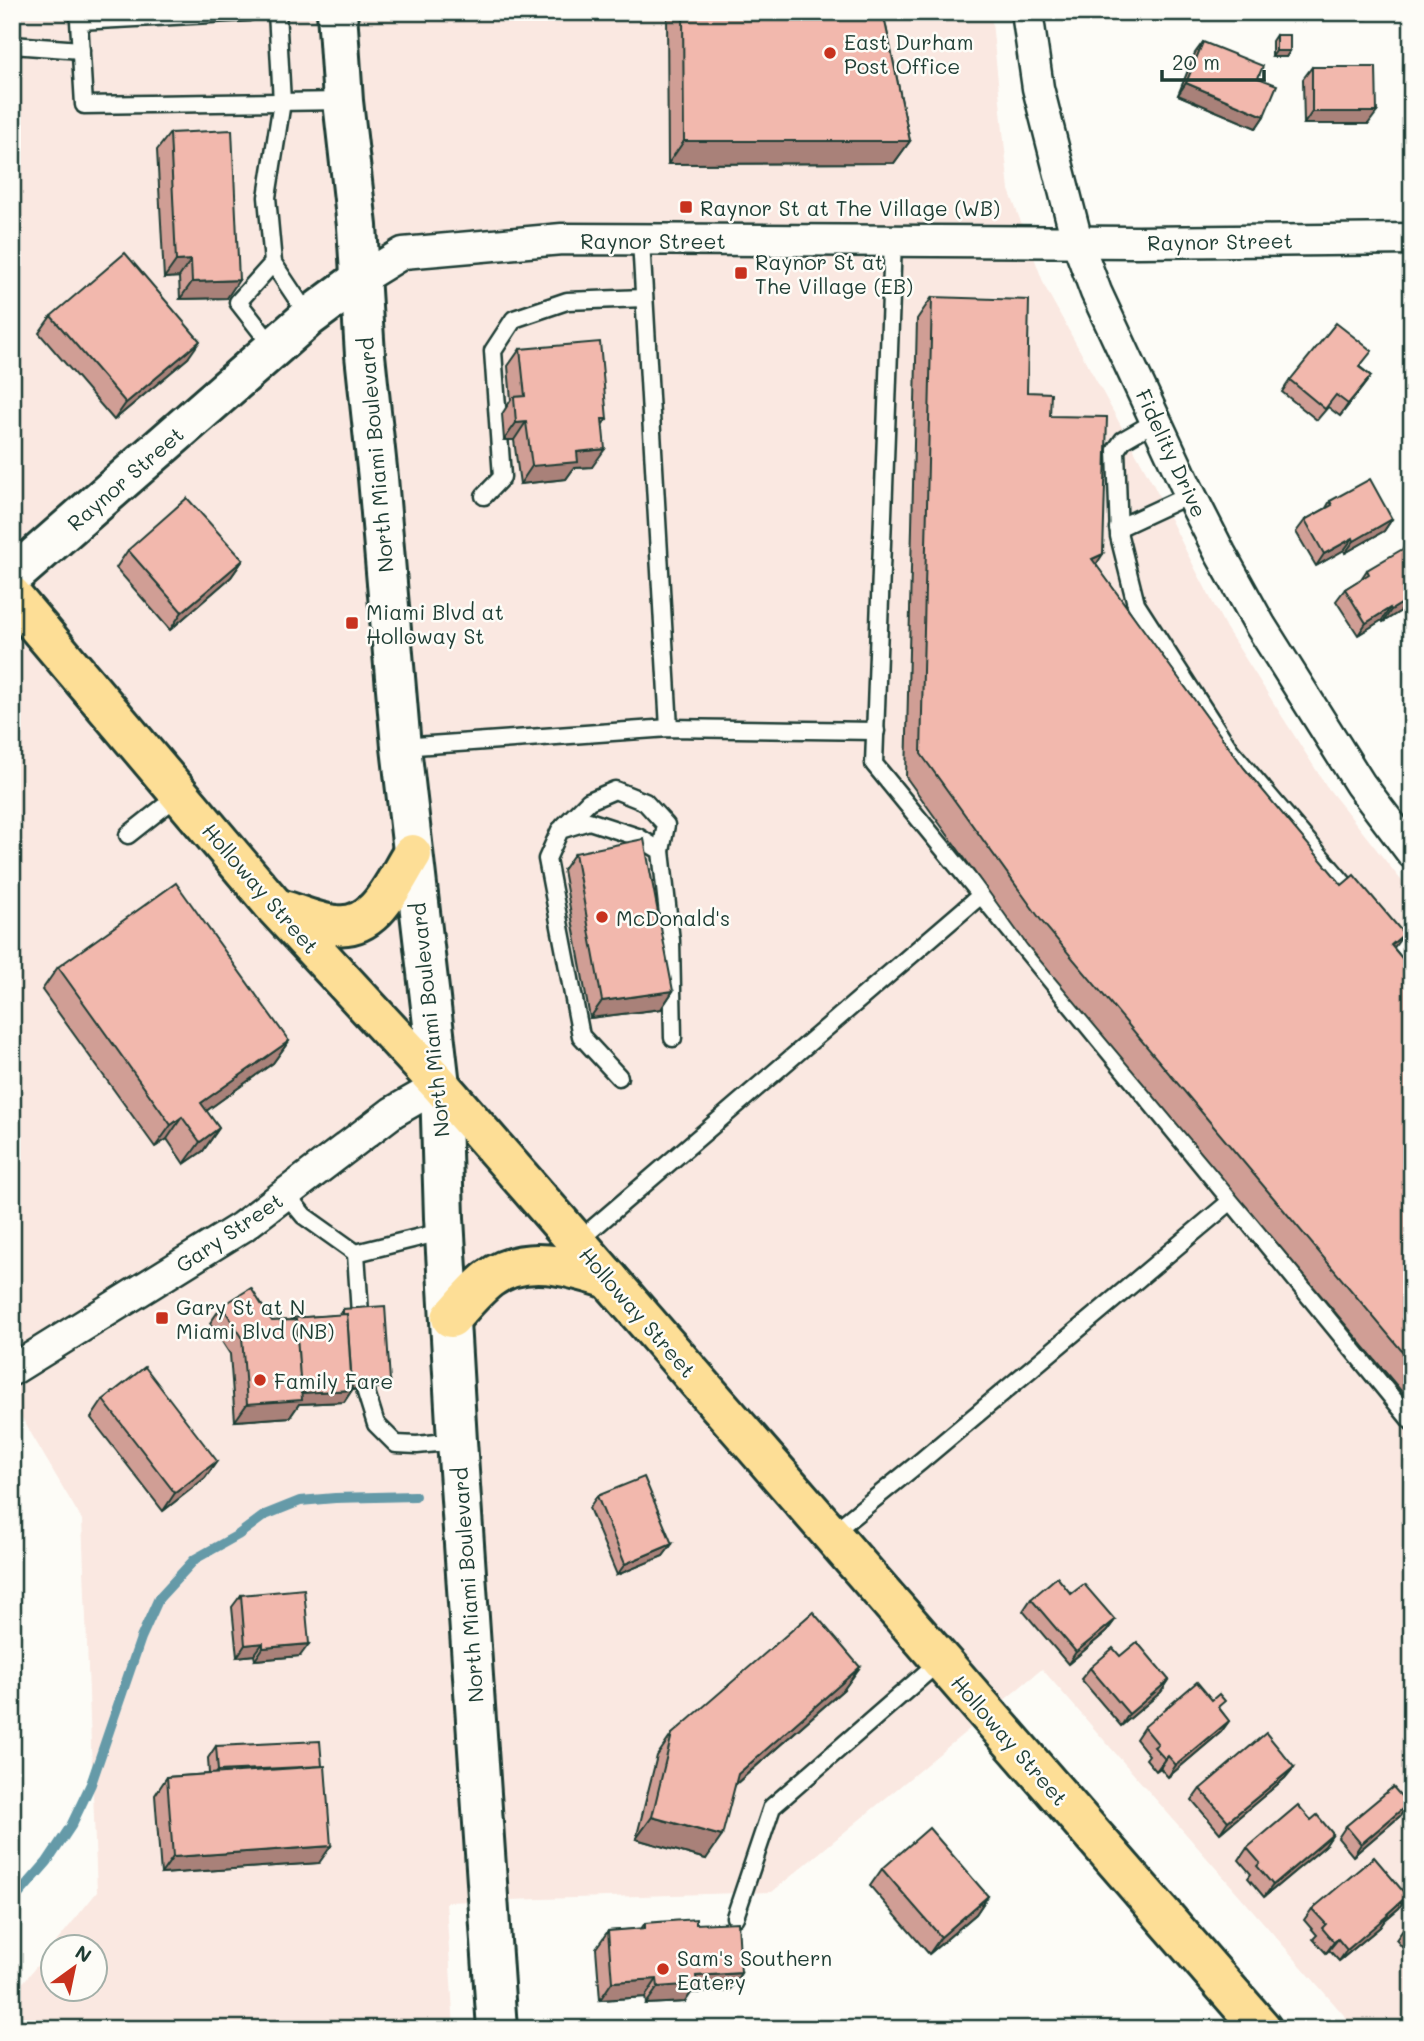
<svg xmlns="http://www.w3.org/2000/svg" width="1424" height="2041" viewBox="0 0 1424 2041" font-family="Mali,sans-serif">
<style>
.built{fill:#fae8e1}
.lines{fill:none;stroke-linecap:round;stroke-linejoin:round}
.stream{stroke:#659aa8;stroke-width:10}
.lane-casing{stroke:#1f3d34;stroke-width:21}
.street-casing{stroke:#1f3d34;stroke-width:35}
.secondary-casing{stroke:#1f3d34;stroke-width:44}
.primary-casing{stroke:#1f3d34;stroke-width:44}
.lane{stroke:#fdfcf7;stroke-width:16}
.street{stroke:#fdfcf7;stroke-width:30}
.secondary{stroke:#fdfcf7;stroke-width:38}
.primary{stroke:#fdde96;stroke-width:38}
.wall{fill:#d09e95;stroke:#1f3d34;stroke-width:2}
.shaded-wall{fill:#a98179;stroke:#1f3d34;stroke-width:2}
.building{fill:#f2b8ad;stroke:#1f3d34;stroke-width:2}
.poi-dot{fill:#c8321e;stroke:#fdfcf7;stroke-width:2.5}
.labels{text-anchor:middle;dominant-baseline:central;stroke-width:5;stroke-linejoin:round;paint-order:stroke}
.poi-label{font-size:21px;fill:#1f3d34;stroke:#fdfcf7;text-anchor:start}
.street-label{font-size:21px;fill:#1f3d34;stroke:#fdfcf7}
</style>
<rect width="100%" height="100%" fill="#fdfcf7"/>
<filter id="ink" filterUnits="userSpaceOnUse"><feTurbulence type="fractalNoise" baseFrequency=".0143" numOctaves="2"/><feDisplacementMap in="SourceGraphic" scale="14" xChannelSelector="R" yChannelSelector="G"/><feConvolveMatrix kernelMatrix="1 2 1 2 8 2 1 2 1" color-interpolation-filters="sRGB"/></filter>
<g filter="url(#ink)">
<path class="built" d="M 12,12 L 991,12 L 1009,190 L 1045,287 L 1154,486 L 1187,553 L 1226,628 L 1327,787 L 1412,894 L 1412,2029 L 1356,2029 L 1042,1669 L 772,1892 L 446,1902 L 454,2029 L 12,2029 L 12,1996 L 52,1947 L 52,1988 L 94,1988 L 94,1946 L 53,1946 L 97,1892 L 82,1520 L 12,1401 Z"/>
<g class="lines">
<path class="stream" d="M 19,1894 L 47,1862 L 71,1826 L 91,1784 L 141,1638 L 159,1598 L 195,1559 L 238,1535 L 265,1515 L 300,1501 L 335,1498 L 415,1496"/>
<g class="lane-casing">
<g id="lane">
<path d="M 249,12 L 79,21 L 84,105 L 343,101"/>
<path d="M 277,12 L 282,102 L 267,197 L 273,263 L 309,317"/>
<path d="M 12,45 L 81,50"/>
<path d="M 641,240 L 669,728"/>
<path d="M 893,240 L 874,764 L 1412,1422"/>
<path d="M 273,347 L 238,302 L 273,263"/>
<path d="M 1156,421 L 1123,440 L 1116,450 L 1119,536 L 1136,604 L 1230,750 L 1356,898"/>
<path d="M 484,496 L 502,477 L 493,351 L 514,319 L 567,301 L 644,298"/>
<path d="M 1118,528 L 1191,494"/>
<path d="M 401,747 L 669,728 L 876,731"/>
<path d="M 563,827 L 589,801 L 615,790 L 645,802 L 666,825 L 661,851"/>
<path d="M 128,835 L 180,794"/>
<path d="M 1382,928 L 1412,963"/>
<path d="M 619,1077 L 581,1036 L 547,859 L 560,830 L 589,821 L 638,837 L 661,851 L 671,941 L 673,1038"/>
<path d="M 286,1194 L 304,1216 L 356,1253 L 445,1231"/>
<path d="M 577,1242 L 981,895"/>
<path d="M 356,1253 L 360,1314"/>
<path d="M 365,1389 L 376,1424 L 396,1444 L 417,1445 L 457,1441"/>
<path d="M 831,1534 L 920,1462 L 1231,1201"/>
<path d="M 735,1917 L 772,1807 L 941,1660"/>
</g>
</g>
<g class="street-casing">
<g id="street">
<path d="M 1027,12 L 1038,88 L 1077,241 L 1096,292 L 1186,486 L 1220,553 L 1260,625 L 1360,784 L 1412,853"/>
<path d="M 359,280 L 403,253 L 562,239 L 1138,242 L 1412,239"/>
<path d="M 12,1370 L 242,1227 L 393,1112 L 440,1085"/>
</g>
</g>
<g class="secondary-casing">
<g id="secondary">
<path d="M 337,12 L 343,101 L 357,226 L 365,355 L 378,478 L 401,747 L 440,1085 L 444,1218 L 457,1441 L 497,2029"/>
<path d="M 12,577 L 309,317 L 359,280"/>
</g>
</g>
<g class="primary-casing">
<g id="primary">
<path d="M 12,596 L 275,907 L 440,1085 L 1262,2029"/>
<path d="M 277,908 C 294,913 319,924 336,925 C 376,930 394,882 412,854"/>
<path d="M 451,1318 C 463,1305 475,1290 489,1279 C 525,1252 571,1267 609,1279"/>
</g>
</g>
<use href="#lane" class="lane"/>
<use href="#street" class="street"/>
<use href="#secondary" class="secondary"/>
<use href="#primary" class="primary"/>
</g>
<g class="wall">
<path d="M 667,12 L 883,12 L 910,141 L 894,163 L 668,164 Z"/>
<path d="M 1348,12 L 1371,12 L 1367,19 L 1348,19 Z"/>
<path d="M 1276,35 L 1290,51 L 1286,57 L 1272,57 L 1272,41 Z"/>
<path d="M 1203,42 L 1258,78 L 1264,116 L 1256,128 L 1178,95 L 1195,53 Z"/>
<path d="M 1312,67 L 1368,124 L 1304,124 L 1303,79 Z"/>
<path d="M 170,133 L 227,298 L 180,299 L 179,277 L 164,278 L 157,150 Z"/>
<path d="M 932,297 L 1050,416 L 1096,565 L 1244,768 L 1412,970 L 1412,1404 L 1027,945 L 906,777 L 917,319 Z"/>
<path d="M 51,316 L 188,358 L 114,420 L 39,333 Z"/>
<path d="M 520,349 L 607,419 L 602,425 L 592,467 L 574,468 L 566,479 L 520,484 L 514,440 L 504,440 L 502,414 L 511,400 L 508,366 Z"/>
<path d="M 1360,367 L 1371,376 L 1340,416 L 1328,407 L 1317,420 L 1282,392 L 1290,380 Z"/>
<path d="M 1330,501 L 1392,519 L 1384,531 L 1345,553 L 1344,550 L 1316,566 L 1296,532 L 1305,520 L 1326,508 Z"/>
<path d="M 128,550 L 243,560 L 231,577 L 170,630 L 116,568 Z"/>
<path d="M 1367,570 L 1412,604 L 1383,622 L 1382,620 L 1358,635 L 1336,601 L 1345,589 L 1361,579 Z"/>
<path d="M 575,853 L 673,991 L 661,1009 L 590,1018 L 563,870 Z"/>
<path d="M 58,967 L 289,1041 L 273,1063 L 206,1111 L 219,1128 L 203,1151 L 184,1164 L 167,1139 L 155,1147 L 42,990 Z"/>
<path d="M 222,1306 L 272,1321 L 290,1320 L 292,1318 L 339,1315 L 343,1309 L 390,1381 L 386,1387 L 352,1390 L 344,1402 L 299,1404 L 290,1417 L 235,1421 L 230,1354 L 210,1323 Z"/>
<path d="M 103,1400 L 217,1461 L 205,1478 L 163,1511 L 91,1418 Z"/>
<path d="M 597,1496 L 672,1544 L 663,1556 L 617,1575 L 589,1508 Z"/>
<path d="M 241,1595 L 300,1656 L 255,1660 L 254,1655 L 237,1657 L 232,1607 Z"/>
<path d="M 1031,1599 L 1115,1620 L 1106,1632 L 1068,1664 L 1023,1611 Z"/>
<path d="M 1120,1656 L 1169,1680 L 1161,1692 L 1121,1726 L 1081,1679 L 1090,1668 Z"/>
<path d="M 860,1667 L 844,1689 L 735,1785 L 706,1859 L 636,1839 L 657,1756 L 672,1734 Z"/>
<path d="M 1220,1709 L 1229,1721 L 1221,1732 L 1168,1777 L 1160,1768 L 1156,1771 L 1146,1759 L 1149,1755 L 1136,1739 L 1144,1727 Z"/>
<path d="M 216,1746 L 319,1863 L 161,1874 L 155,1795 L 167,1777 L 209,1774 L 208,1758 Z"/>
<path d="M 1294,1767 L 1285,1778 L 1220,1833 L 1192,1800 L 1200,1789 Z"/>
<path d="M 1408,1804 L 1400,1816 L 1353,1856 L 1338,1838 L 1346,1826 Z"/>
<path d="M 1311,1820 L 1333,1834 L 1325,1846 L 1264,1897 L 1248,1878 L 1251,1874 L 1239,1860 L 1247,1848 Z"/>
<path d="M 882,1869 L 988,1896 L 976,1914 L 929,1954 L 870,1886 Z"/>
<path d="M 1407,1896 L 1399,1908 L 1385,1920 L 1380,1927 L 1339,1961 L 1329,1950 L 1326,1953 L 1313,1939 L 1317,1935 L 1304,1920 L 1312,1909 Z"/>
<path d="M 1412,1917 L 1412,1959 L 1396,1940 Z"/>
<path d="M 645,1923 L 696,1924 L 741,1973 L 729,1991 L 691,1993 L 685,2002 L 646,2004 L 645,1997 L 600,2000 L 596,1948 L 608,1931 L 641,1929 Z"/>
</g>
<g class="shaded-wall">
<path d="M 1352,13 L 1371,14 L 1367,19 L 1348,19 Z"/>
<path d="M 1276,51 L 1290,51 L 1286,57 L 1272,57 Z"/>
<path d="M 1186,83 L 1264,116 L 1256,128 L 1178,95 Z"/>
<path d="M 1312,112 L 1377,112 L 1368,124 L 1304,124 Z"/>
<path d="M 684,141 L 910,141 L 894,163 L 668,164 Z"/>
<path d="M 191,260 L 179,277 L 164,278 L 176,261 Z"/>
<path d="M 239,280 L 227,298 L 180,299 L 192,282 Z"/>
<path d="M 200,341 L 188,358 L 114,420 L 126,403 Z"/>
<path d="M 1371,376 L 1362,388 L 1340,416 L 1348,404 Z"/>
<path d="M 526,422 L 514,440 L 504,440 L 516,423 Z"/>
<path d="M 605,449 L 592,467 L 574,468 L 566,479 L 520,484 L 532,466 L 577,452 Z"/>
<path d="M 1392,519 L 1384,531 L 1345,553 L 1354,541 Z"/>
<path d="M 1353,538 L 1344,550 L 1316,566 L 1324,554 Z"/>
<path d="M 1103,554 L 1088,577 L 1092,559 Z"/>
<path d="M 243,560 L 231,577 L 170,630 L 182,612 Z"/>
<path d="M 1412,597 L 1412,604 L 1383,622 L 1391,610 Z"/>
<path d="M 1390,608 L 1382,620 L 1358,635 L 1366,623 Z"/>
<path d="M 1404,934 L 1388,956 L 1391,945 Z"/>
<path d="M 673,991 L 661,1009 L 590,1018 L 602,1001 Z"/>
<path d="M 289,1041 L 273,1063 L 188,1124 L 201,1103 Z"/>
<path d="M 182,1117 L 167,1139 L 155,1147 L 171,1125 Z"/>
<path d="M 219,1128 L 203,1151 L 184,1164 L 200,1142 Z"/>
<path d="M 390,1381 L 386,1387 L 343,1390 L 348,1384 Z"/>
<path d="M 352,1390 L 344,1402 L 299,1404 L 290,1417 L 235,1421 L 247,1404 L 297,1393 Z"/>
<path d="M 217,1461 L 205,1478 L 163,1511 L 175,1493 Z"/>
<path d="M 672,1544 L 663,1556 L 617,1575 L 625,1564 Z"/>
<path d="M 1115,1620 L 1106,1632 L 1068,1664 L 1076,1652 Z"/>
<path d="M 263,1643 L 254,1655 L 237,1657 L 245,1645 Z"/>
<path d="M 309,1644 L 300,1656 L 255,1660 L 263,1648 Z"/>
<path d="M 860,1667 L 844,1689 L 722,1796 L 738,1774 Z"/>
<path d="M 1169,1680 L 1161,1692 L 1121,1726 L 1129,1714 Z"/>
<path d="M 1229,1721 L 1221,1732 L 1168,1777 L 1176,1765 Z"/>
<path d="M 1168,1756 L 1160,1768 L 1156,1771 L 1165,1759 Z"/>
<path d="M 322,1766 L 209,1783 L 218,1771 Z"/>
<path d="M 1294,1767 L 1285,1778 L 1220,1833 L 1228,1821 Z"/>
<path d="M 1408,1804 L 1400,1816 L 1353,1856 L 1361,1844 Z"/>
<path d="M 652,1817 L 722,1836 L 706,1859 L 636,1839 Z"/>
<path d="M 1333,1834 L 1325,1846 L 1264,1897 L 1273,1885 Z"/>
<path d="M 331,1846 L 319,1863 L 161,1874 L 173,1857 Z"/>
<path d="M 988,1896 L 976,1914 L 929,1954 L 941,1937 Z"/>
<path d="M 1407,1896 L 1399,1908 L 1385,1920 L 1380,1927 L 1339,1961 L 1347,1950 Z"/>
<path d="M 1338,1939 L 1329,1950 L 1326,1953 L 1334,1942 Z"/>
<path d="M 741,1973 L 729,1991 L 691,1993 L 685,2002 L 646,2004 L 658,1987 L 696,1976 Z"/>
<path d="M 657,1979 L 645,1997 L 600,2000 L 612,1982 Z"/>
</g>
<g class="building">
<path d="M 683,12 L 883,12 L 910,141 L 684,141 Z"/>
<path d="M 1352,12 L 1371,12 L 1371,14 L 1352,13 Z"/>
<rect x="1276" y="35" width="14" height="16"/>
<path d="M 1203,42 L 1263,66 L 1258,78 L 1277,85 L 1264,116 L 1186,83 Z"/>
<path d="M 1312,67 L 1376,67 L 1377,112 L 1312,112 Z"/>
<path d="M 232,130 L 239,280 L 192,282 L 191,260 L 176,261 L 170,133 Z"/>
<path d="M 125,253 L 200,341 L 126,403 L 51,316 Z"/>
<path d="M 932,297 L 1029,300 L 1027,392 L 1051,393 L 1050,416 L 1107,417 L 1103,554 L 1092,559 L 1244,768 L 1342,885 L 1354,875 L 1404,934 L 1391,945 L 1412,970 L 1412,1363 L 1043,923 L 921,754 Z"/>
<path d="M 1336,323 L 1372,351 L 1359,367 L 1371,376 L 1348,404 L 1336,395 L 1325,409 L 1290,380 Z"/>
<path d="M 600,342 L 607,419 L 602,419 L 605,449 L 577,452 L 578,462 L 532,466 L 526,422 L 516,423 L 514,397 L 525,396 L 520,349 Z"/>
<path d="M 1370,479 L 1392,519 L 1354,541 L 1353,538 L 1324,554 L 1305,520 L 1332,505 L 1330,501 Z"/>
<path d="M 187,498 L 243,560 L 182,612 L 128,550 Z"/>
<path d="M 1406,547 L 1412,556 L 1412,597 L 1391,610 L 1390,608 L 1366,623 L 1345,589 L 1369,574 L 1367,570 Z"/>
<path d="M 644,839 L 673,991 L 602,1001 L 575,853 Z"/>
<path d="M 176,883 L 289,1041 L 201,1103 L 219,1128 L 200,1142 L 182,1117 L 171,1125 L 58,967 Z"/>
<path d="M 251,1288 L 272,1321 L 296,1320 L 302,1400 L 247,1404 L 242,1337 L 222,1306 Z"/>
<path d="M 385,1306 L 390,1381 L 352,1384 L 347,1314 L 343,1315 L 343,1309 Z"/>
<path d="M 347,1314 L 352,1390 L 301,1393 L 296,1320 L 292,1320 L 292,1318 Z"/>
<path d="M 145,1367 L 217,1461 L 175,1493 L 103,1400 Z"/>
<path d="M 644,1477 L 672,1544 L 625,1564 L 597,1496 Z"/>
<path d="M 1057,1577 L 1071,1594 L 1084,1584 L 1115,1620 L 1076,1652 L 1031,1599 Z"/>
<path d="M 304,1589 L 309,1644 L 263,1648 L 263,1643 L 245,1645 L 241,1595 Z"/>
<path d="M 813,1612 L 860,1667 L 738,1774 L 722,1836 L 652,1817 L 672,1734 Z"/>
<path d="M 1137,1642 L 1169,1680 L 1129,1714 L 1090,1668 L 1113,1648 L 1120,1656 Z"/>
<path d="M 1197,1682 L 1212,1700 L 1219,1694 L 1225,1701 L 1218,1707 L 1229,1721 L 1176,1765 L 1168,1756 L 1165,1759 L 1154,1747 L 1158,1744 L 1144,1727 Z"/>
<path d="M 1266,1733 L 1294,1767 L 1228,1821 L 1200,1789 Z"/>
<path d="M 320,1741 L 322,1766 L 218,1771 L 216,1746 Z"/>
<path d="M 325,1766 L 331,1846 L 173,1857 L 167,1777 Z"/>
<path d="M 1393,1787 L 1408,1804 L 1361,1844 L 1346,1826 Z"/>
<path d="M 1298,1805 L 1311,1820 L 1317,1815 L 1333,1834 L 1273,1885 L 1257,1866 L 1260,1863 L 1247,1848 Z"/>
<path d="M 929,1828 L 988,1896 L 941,1937 L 882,1869 Z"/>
<path d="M 1374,1857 L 1407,1896 L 1387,1914 L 1388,1915 L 1347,1950 L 1338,1939 L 1334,1942 L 1322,1928 L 1326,1924 L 1312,1909 Z"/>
<path d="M 696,1919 L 696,1924 L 738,1922 L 741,1973 L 696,1976 L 697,1984 L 658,1987 L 657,1979 L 612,1982 L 608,1931 L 645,1928 L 645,1923 Z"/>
</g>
</g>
<g class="poi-dot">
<circle cx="830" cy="53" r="7"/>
<rect x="679" y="200" width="14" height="14" rx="3.5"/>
<rect x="734" y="266" width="14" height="14" rx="3.5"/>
<rect x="345" y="616" width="14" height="14" rx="3.5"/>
<circle cx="602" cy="917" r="7"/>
<rect x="155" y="1311" width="14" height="14" rx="3.5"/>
<circle cx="260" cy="1380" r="7"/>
<circle cx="663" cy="1969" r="7"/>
</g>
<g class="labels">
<g class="poi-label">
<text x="844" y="41">East Durham<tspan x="844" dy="24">Post Office</tspan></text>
<text x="700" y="207">Raynor St at The Village (WB)</text>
<text x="755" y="261">Raynor St at<tspan x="755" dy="24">The Village (EB)</tspan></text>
<text x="366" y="611">Miami Blvd at<tspan x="366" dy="24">Holloway St</tspan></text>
<text x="616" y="917">McDonald's</text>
<text x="176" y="1306">Gary St at N<tspan x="176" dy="24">Miami Blvd (NB)</tspan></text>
<text x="274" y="1380">Family Fare</text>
<text x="677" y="1957">Sam's Southern<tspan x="677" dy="24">Eatery</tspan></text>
</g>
<g class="street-label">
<text x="653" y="240">Raynor Street</text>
<text transform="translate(1220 241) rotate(-1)">Raynor Street</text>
<text transform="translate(1172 453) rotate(65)">Fidelity Drive</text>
<text transform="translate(375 455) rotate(-95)">North Miami Boulevard</text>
<text transform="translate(125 478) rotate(-41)">Raynor Street</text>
<text transform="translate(261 888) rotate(49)">Holloway Street</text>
<text transform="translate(429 1020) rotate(-96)">North Miami Boulevard</text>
<text transform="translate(229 1232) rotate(-34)">Gary Street</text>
<text transform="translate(638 1312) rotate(49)">Holloway Street</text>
<text transform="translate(467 1585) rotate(-94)">North Miami Boulevard</text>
<text transform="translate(1010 1740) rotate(49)">Holloway Street</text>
</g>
</g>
<rect width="1424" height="2041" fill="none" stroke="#fdfcf7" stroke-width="42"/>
<rect x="21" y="21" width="1382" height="1999" fill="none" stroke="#1f3d34" stroke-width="2.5" filter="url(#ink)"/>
<g transform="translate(74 1968) rotate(33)"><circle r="33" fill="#fdfcf7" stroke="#a4b0a9" stroke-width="2"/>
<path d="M0-5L12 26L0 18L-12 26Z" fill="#c8321e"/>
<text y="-10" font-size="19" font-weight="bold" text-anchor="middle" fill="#1f3d34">N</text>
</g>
<path d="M1162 70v10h102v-10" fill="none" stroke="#1f3d34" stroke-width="3.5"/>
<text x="1172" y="70" font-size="21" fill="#1f3d34" stroke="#fdfcf7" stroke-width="5" paint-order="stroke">20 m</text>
</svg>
